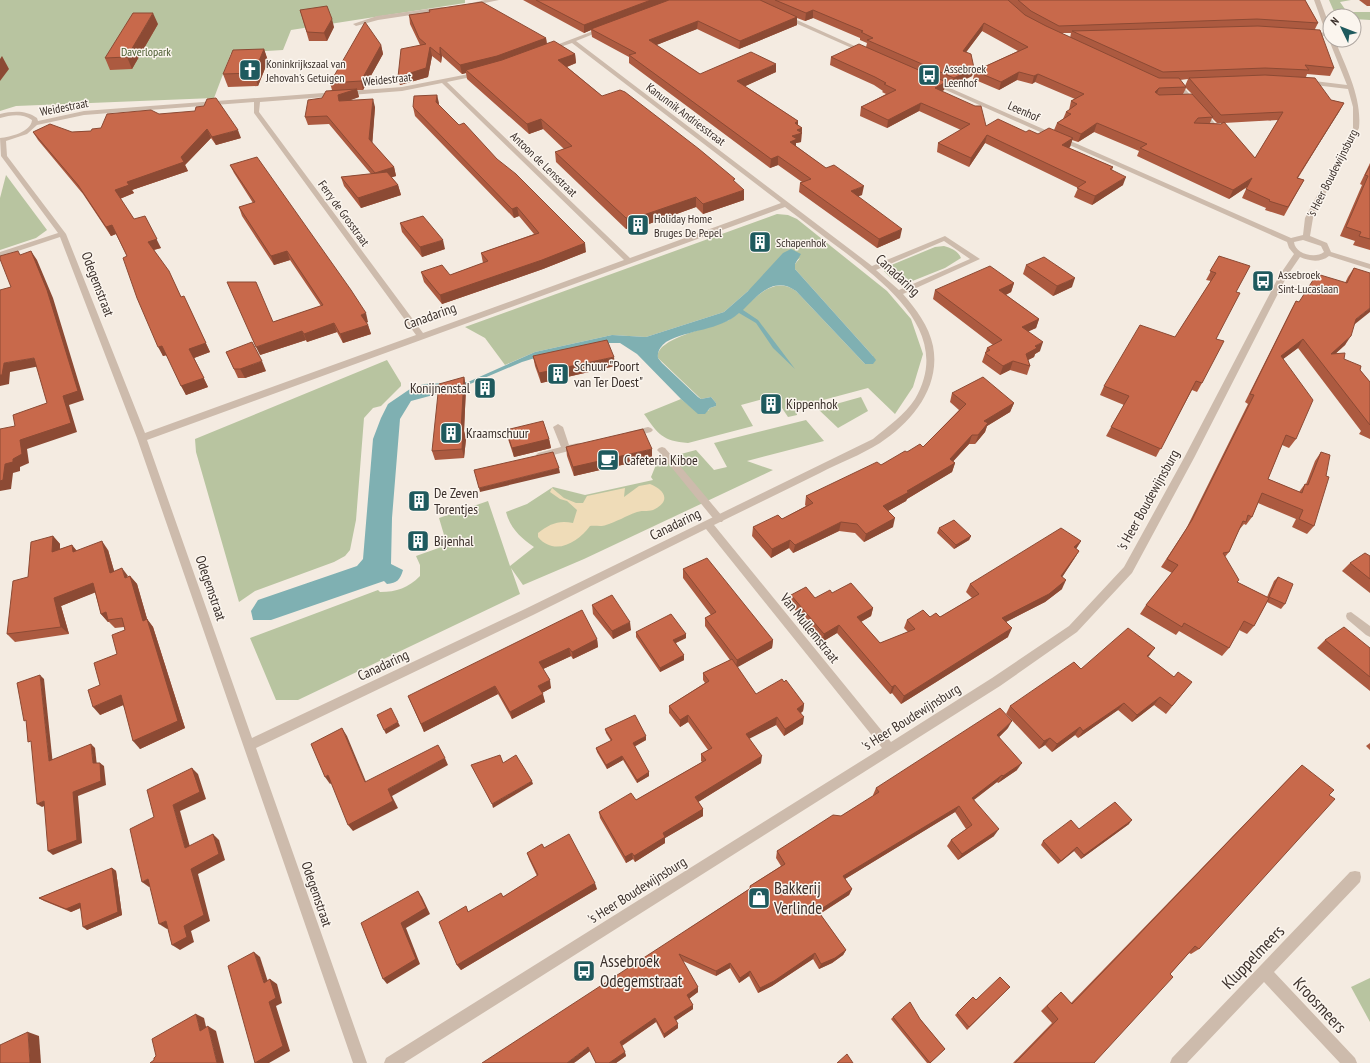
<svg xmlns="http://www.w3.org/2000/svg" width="1370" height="1063" viewBox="0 0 1370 1063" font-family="'PT Sans Narrow',sans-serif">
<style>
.green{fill:#b8c4a0}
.sand{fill:#efdcb8}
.water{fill:#7fb0b2}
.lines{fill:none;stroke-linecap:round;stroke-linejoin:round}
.service{fill:#cdbbac;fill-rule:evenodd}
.minor{fill:#cdbbac;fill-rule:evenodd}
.wall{fill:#ac5a40;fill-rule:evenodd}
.shaded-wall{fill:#8c4a34}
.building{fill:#c8694b;stroke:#8c4a34}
.labels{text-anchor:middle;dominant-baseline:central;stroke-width:3;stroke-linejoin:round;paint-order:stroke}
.far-park-label{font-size:12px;fill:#4a5a2e;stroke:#fbf5ee}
.far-poi-label{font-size:12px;fill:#3b302b;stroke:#fbf5ee;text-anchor:start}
.far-street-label{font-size:12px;fill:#3b302b;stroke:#fbf5ee}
.street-label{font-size:14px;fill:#3b302b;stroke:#fbf5ee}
.poi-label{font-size:14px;fill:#3b302b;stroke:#fbf5ee;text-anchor:start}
.near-poi-label{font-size:17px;fill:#3b302b;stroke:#fbf5ee;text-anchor:start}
.near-street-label{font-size:17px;fill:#3b302b;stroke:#fbf5ee}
</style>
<rect width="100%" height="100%" fill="#f4ebe1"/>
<g class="green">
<path d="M 0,0 L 465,0 L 465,3 L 291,30 L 283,50 L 231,53 L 214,98 L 16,106 L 0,111 Z"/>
<path d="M 1329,0 L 1351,0 L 1340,2 L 1347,12 L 1370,12 L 1370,20 L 1354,19 L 1354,16 L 1336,16 Z"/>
<path d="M 6,175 L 47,230 L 36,238 L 0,250 L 0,198 Z"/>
<path d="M 777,214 L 788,215 L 797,219 L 887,291 L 911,319 L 923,354 L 913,387 L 895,414 L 868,388 L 797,407 L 797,415 L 788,417 L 774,396 L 741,405 L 753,426 L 688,443 C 662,441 658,434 644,414 L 681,399 L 692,408 L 708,411 L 710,408 L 716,406 L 716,403 L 711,397 L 701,399 L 658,358 C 654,338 714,327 729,320 C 749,308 769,272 796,291 L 865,364 L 873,356 L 795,269 L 795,264 L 800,258 L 748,291 L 724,312 L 646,337 L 612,335 L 535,352 L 505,365 L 485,338 L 465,327 Z"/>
<path d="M 944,246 C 951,248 958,251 961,258 L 945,268 L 905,284 L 891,278 L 884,271 L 889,266 L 935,247 Z"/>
<path d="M 387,360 L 401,383 L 401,386 L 381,406 L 373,408 L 364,418 L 356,520 L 350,550 L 345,556 L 334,562 L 255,591 L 239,602 L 196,452 L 195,439 Z"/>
<path d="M 861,397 L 868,411 L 838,428 L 818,409 Z"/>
<path d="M 806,420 L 824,441 L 747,461 L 773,470 L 584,559 L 523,585 L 511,568 L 520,594 L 298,700 L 276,700 L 250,638 L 378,590 L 380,592 C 397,592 408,588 420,576 L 420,565 L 416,556 L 447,545 L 439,518 L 488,501 L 510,566 L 534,547 C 521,538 510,528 506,512 L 527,504 L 553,487 L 585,495 L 653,480 L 651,477 L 658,460 L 696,450 L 714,470 L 727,467 L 714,443 Z"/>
<path d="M 1370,978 L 1370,1022 L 1351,987 Z"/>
</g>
<path class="sand" d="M 650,484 C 663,489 672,500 655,509 C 650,512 643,510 637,512 C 626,516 616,522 606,525 C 601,527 595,525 590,526 C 578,542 555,557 538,537 L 538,533 C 550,524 558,520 573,523 L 577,510 L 567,501 L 560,499 L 550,492 L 552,488 L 564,498 L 576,503 L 583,503 L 587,496 L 625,488 L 624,497 L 639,486 Z"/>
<path class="water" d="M 791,249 L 801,254 L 795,264 L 795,269 L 873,356 L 876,360 L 873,364 L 865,364 L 796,291 C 774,275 757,296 743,310 L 758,320 L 795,369 L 773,348 L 756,323 L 739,313 C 719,331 689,329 666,342 C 661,346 657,351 658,358 L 662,363 L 698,397 L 701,399 L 711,397 L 716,403 L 716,406 L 710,408 L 705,414 L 698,414 L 681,399 L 637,354 L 620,343 L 602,343 L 548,354 L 522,362 L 463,387 L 411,401 L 400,419 L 392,518 L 391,564 L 403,570 C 400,580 397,583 387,584 L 384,581 L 271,620 L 253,620 L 251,611 L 258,600 L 357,566 L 363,559 L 373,439 L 381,418 L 388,404 L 410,389 L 424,384 L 468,382 L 535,352 L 612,335 L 646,337 L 724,312 L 748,291 L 783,253 Z"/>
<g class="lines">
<g class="service">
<path d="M 558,424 L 563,427 L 569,445 L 578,443 L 581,444 L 583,446 L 581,448 L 541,458 L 538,457 L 536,455 L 538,453 L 561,447 L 553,427 Z"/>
<path d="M 648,427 L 651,428 L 653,430 L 651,432 L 631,437 L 626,434 L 628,432 Z"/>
<path d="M 662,447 L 665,448 L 722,516 L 724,519 L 722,522 L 716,522 L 659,452 L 657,450 L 659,448 Z"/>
</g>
<g class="minor">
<path d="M 485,0 L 499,0 L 470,6 L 467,4 Z"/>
<path d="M 1314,0 L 1320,0 L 1330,27 L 1330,37 L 1306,33 L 1309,31 L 1326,33 Z"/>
<path d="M 442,7 L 444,8 L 444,10 L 378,20 L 356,26 L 353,24 L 377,16 Z"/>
<path d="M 784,16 L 788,16 L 868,52 L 863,53 L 784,18 Z"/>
<path d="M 601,28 L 606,29 L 576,41 L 872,266 L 945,236 L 980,259 L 903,294 C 916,309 929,326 933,346 C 941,387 912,422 880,443 C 861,455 839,463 820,473 C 785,490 749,508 714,525 L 891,742 L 992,678 L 1069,626 L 1124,567 L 1184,458 L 1279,276 L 1294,254 L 1289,248 L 1287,242 L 930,83 L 930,81 L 934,81 L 1291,238 L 1303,235 L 1305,218 L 1353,128 L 1353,107 L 1348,89 L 1306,84 L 1303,82 L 1306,80 L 1347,85 L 1329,40 L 1335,40 C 1346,68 1362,97 1359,128 L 1313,218 L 1310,236 L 1327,243 L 1331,252 L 1370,264 L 1370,269 L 1329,256 C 1320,263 1309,261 1300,257 L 1287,276 L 1194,458 L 1132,573 L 1077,632 L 1000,686 L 404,1063 L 384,1063 L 386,1058 L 882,748 L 706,529 L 533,615 L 256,748 L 367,1063 L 353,1063 L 137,438 L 60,237 L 0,257 L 0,252 L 58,233 L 1,156 L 0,138 C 10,137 31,132 32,120 C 22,113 11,115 0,118 L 0,114 C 13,111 26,110 37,118 L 38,121 L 84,111 L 402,87 L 479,72 L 481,73 L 481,75 L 447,82 L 630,258 L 781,203 L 572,43 L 551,50 L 546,49 ZM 442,83 L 624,260 L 423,333 L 259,112 L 260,102 L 402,91 ZM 254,102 L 254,113 L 416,335 L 145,433 L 66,234 L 7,156 L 6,141 L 27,134 L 37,125 L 84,115 ZM 785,207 C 805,222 825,238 846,253 C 891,288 952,336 915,399 C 905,415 887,427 873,439 L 525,609 L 252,738 L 147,440 ZM 1303,240 L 1321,246 L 1324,252 C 1315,259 1295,254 1294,242 ZM 944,241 L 970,259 L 899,290 L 876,270 Z"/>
<path d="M 1175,82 L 1179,82 L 1219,128 L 1219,130 L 1210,131 L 1210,129 L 1213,128 L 1175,84 Z"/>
<path d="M 1351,612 L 1370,626 L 1370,637 L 1366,635 L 1347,619 L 1346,616 L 1347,613 Z"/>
<path d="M 1355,871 L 1360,872 L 1361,877 L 1360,882 L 1274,972 L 1355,1058 L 1357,1063 L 1340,1063 L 1264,982 L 1187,1063 L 1170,1063 L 1172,1058 L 1350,872 Z"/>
</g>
</g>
<g class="wall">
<path d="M 523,0 L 1305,0 L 1318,23 L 1315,29 L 1334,68 L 1330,76 L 1307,74 L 1306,77 L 1331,100 L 1344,103 L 1298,178 L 1304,180 L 1284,216 L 1265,210 L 1266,208 L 1242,198 L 1247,187 L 1229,199 L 1137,156 L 1139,151 L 1094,132 L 1078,142 L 1072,140 L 1070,147 L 1069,148 L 1113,167 L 1112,170 L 1123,185 L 1092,205 L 1074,197 L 1078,188 L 985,143 L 969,167 L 937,152 L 938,143 L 961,130 L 919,111 L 887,128 L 860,116 L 861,107 L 886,94 L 882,92 L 883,91 L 874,85 L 830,65 L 831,57 L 866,47 L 867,43 L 860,40 L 860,38 L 813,18 L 805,21 L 797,18 L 797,25 L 739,49 L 697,29 L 656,45 L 700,74 L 776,72 L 745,86 L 798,121 L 798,125 L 802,128 L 801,142 L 796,143 L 796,146 L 862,195 L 858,196 L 900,238 L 877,248 L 799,192 L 800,183 L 802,182 L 778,165 L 770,168 L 629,63 L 629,57 L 592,37 L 591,30 L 584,33 ZM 982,31 L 1018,51 L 975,71 L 973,79 L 999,90 L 1017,80 L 1032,84 L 1035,82 L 1075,99 L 1071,101 L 1069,110 L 1066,112 L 1063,119 L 1057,123 L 1054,130 L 1038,134 L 986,126 L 942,91 L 944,90 L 946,84 L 952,86 L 972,76 L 974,68 L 966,52 ZM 1061,33 L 1071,33 L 1070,38 ZM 1188,79 L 1185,86 L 1180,80 ZM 1186,88 L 1194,96 L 1183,94 ZM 1212,118 L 1217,123 L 1223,123 L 1221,124 L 1210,123 ZM 1278,120 L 1255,158 L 1224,123 Z"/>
<path d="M 1359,0 L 1370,0 L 1370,6 L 1367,6 Z"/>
<path d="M 300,10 L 334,27 L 327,41 L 309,41 Z"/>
<path d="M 429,10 L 546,38 L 547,44 L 575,54 L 576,63 L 567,67 L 602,96 L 735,182 L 744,200 L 703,214 L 696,207 L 632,230 L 630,227 L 626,229 L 556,162 L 555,152 L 564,149 L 543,129 L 529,134 L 467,79 L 466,73 L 462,74 L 442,56 L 441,63 L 432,56 L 428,77 L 400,85 L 398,77 L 420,45 L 410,24 L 409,15 L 430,12 Z"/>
<path d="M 158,24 L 132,69 L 110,70 L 105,58 Z"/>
<path d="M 381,45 L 383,54 L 363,90 L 357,90 L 359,97 L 350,100 L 375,107 L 372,143 L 394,167 L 396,176 L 391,177 L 398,185 L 401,195 L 361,208 L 344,186 L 341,177 L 371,174 L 329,124 L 308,125 L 305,117 L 322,98 L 332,90 L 330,83 Z"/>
<path d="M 264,49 L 268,61 L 258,86 L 228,87 L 223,74 Z"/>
<path d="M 437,95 L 438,104 L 586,252 L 543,269 L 442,304 L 424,282 L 421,272 L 450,275 L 483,263 L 481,253 L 534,234 L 519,216 L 514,218 L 415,116 L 413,107 Z"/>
<path d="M 159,114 L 241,138 L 216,145 L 211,138 L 185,165 L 188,171 L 132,190 L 134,193 L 120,199 L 134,219 L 161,248 L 154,250 L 173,280 L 181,297 L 188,305 L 210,352 L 194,358 L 208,387 L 186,395 L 167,355 L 163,356 L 127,256 L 116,234 L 111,236 L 83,194 L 38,140 L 33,132 L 72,132 L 91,131 Z"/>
<path d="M 1370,163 L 1370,250 L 1353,245 L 1355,241 L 1340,236 L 1362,185 L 1360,184 Z"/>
<path d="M 230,165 L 368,322 L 366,323 L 368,325 L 371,334 L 343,343 L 337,332 L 307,342 L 306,340 L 260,355 L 273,322 L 321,306 L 290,260 L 274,265 L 242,216 L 239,207 L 253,203 L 234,173 Z"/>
<path d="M 400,223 L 445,249 L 422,257 L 402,232 Z"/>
<path d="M 1219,256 L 1236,292 L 1216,339 L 1202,383 L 1197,392 L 1192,390 L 1156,457 L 1106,436 L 1111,427 L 1124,405 L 1100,395 L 1104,386 L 1175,337 L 1211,281 L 1206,280 Z"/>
<path d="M 1026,265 L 1072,287 L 1053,296 L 1023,274 Z"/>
<path d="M 1354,268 L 1370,278 L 1354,324 L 1345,345 L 1335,354 L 1360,370 L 1370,382 L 1370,439 L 1359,434 L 1361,431 L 1298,348 L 1283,359 L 1296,439 L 1289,448 L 1282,445 L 1268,479 L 1299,492 L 1305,484 L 1306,484 L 1315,461 L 1321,452 L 1314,526 L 1307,534 L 1292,527 L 1296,519 L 1258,503 L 1252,517 L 1246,525 L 1244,524 L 1239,530 L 1229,552 L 1225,557 L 1237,582 L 1267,597 L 1274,581 L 1278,577 L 1285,604 L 1281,609 L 1267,602 L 1254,626 L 1247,634 L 1239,630 L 1229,648 L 1222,656 L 1179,631 L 1176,635 L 1140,614 L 1146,605 L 1172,573 L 1161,567 L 1186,529 L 1248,404 L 1245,402 L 1291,310 L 1296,301 L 1299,302 L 1345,283 L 1348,277 Z"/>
<path d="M 1014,283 L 1011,292 L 1006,295 L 1039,319 L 1036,328 L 1028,331 L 1040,351 L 1035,354 L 1034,357 L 1028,360 L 1030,366 L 1027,375 L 1010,370 L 1000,375 L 982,362 L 987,348 L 993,345 L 933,299 L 935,290 Z"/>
<path d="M 226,352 L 266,371 L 245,378 L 238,378 Z"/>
<path d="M 533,356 L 615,366 L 541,383 L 535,366 Z"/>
<path d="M 464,377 L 466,387 L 464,431 L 466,439 L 464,458 L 435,460 L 432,451 Z"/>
<path d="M 952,393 L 1014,403 L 1010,412 L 987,426 L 985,432 L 975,444 L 969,444 L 953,461 L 955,463 L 952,472 L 907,499 L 906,501 L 888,511 L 893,527 L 864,542 L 855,533 L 839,531 L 793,553 L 789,548 L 771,558 L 752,536 L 753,527 L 782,519 L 806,506 L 805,505 L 806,496 L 881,465 L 907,452 L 923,447 L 959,410 L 950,402 Z"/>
<path d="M 506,430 L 549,439 L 551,448 L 514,457 L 508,439 Z"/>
<path d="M 566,447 L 652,458 L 574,476 L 567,456 Z"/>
<path d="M 939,528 L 971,536 L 969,540 L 954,549 L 937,533 Z"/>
<path d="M 53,536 L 60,544 L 60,549 L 72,545 L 77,551 L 108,550 L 114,571 L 128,577 L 130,576 L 137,584 L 147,619 L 153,627 L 185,728 L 140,749 L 123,705 L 100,715 L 100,685 L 117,654 L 125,630 L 124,627 L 115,628 L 109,622 L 108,622 L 101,614 L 95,592 L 61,606 L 69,634 L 15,642 L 7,634 L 28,577 Z"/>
<path d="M 1081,541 L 1076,549 L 1079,551 L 1074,559 L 1062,577 L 1062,589 L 1045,602 L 1006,622 L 1008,637 L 901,704 L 892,693 L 890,694 L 837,633 L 822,642 L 790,604 L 791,595 L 815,598 L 832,593 L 873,608 L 871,616 L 861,622 L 880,643 L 908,632 L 904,628 L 907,620 L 940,617 L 972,598 L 966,592 L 970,584 Z"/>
<path d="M 1370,556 L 1370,593 L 1342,571 L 1350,563 Z"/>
<path d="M 683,569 L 773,640 L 772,648 L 737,667 L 756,694 L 804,704 L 803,711 L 801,713 L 803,724 L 784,736 L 776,725 L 749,738 L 761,763 L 698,802 L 703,809 L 703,816 L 665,838 L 665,843 L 635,862 L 633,859 L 626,863 L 600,818 L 599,812 L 636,800 L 702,762 L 701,761 L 701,754 L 708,750 L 688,722 L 680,727 L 669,713 L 669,706 L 705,683 L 703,680 L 703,673 L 730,660 L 705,626 L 705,618 L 711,615 L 683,578 Z"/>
<path d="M 592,605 L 631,630 L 613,639 L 593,614 Z"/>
<path d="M 636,632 L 686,634 L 686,638 L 676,643 L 684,660 L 660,672 L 636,637 Z"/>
<path d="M 597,639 L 598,647 L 573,659 L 571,656 L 543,669 L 551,688 L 542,693 L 545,702 L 512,719 L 498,694 L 424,732 L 408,696 Z"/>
<path d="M 1325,640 L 1370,648 L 1370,691 L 1317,648 Z"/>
<path d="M 1148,657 L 1174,677 L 1192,682 L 1166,714 L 1154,705 L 1132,722 L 1118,710 L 1078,738 L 1075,735 L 1052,752 L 1045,745 L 1039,749 L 1006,714 L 1010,706 Z"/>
<path d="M 1008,728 L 999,737 L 1017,770 L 998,783 L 997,782 L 974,800 L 994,836 L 958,860 L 947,846 L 951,840 L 966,829 L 955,812 L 845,879 L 852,889 L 849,895 L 820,914 L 846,950 L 843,955 L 832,963 L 819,969 L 813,959 L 772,986 L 758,993 L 749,976 L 739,983 L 730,968 L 716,976 L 683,961 L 698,992 L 689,999 L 693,1009 L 676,1020 L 678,1028 L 664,1038 L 656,1022 L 622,1046 L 626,1056 L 616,1063 L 596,1063 L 590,1051 L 574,1063 L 688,929 L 749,889 L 750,886 L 781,866 L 776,858 L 777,851 L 841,816 L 874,796 L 873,795 L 876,788 Z"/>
<path d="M 605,729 L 646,740 L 634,747 L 649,776 L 637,783 L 623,760 L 607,769 L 597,752 L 596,748 L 611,741 L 606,733 Z"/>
<path d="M 1370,743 L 1370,750 L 1366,746 Z"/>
<path d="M 1302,765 L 1199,949 L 1191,954 L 1189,953 L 1170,974 L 1094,1063 L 1013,1063 L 1052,1023 L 1041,1011 L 1055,997 L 1061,992 L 1071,1003 L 1294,773 Z"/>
<path d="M 1129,824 L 1081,859 L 1074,851 L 1058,864 L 1041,845 L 1043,841 L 1079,829 Z"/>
<path d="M 544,848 L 597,889 L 461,970 L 457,965 L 469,912 L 503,897 L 537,876 L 529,859 L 527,853 Z"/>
<path d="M 112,868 L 116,871 L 122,915 L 87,930 L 80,908 L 71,912 L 44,901 L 39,898 Z"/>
<path d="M 1010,987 L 967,1030 L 955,1015 L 973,997 L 976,1000 Z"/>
<path d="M 893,1017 L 920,1019 L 945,1049 L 930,1063 L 927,1063 L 891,1019 Z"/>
</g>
<g class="shaded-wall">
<path d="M 651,0 L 673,0 L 591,29 L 591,30 L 584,33 L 584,25 Z"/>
<path d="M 813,10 L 813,18 L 805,21 L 806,13 Z"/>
<path d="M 153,13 L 158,24 L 132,69 L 127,57 Z"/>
<path d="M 797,17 L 797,25 L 739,49 L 740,41 Z"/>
<path d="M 332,19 L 334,27 L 327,41 L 324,33 Z"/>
<path d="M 698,21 L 697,29 L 649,48 L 649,40 Z"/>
<path d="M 984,23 L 982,31 L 961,59 L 963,51 Z"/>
<path d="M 546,38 L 547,47 L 499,65 L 466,70 L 466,73 L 462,74 L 460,65 Z"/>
<path d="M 381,45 L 383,54 L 363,90 L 361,81 Z"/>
<path d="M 430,47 L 432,56 L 428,77 L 400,85 L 398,77 Z"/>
<path d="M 440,47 L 442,56 L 441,63 L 440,55 Z"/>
<path d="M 264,49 L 268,61 L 258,86 L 254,73 Z"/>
<path d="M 575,54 L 576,63 L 559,70 L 558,60 Z"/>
<path d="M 2,56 L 9,69 L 0,81 L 0,59 Z"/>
<path d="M 776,64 L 776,72 L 737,90 L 737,81 Z"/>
<path d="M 974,68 L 972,76 L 952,86 L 954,78 Z"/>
<path d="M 1019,72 L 1017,80 L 999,90 L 1001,82 Z"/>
<path d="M 1038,74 L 1035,82 L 1032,84 L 1034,76 Z"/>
<path d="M 946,82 L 944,90 L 933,96 L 935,88 Z"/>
<path d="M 1159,88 L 1156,96 L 1155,92 Z"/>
<path d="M 357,89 L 359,97 L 340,104 L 339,101 L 338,95 Z"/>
<path d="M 437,95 L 439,103 L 438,111 L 436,102 Z"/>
<path d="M 373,99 L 375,107 L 372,148 L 369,139 Z"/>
<path d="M 921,103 L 919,111 L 887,128 L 888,120 Z"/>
<path d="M 1344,103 L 1339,112 L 1292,186 L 1297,178 Z"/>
<path d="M 541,119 L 543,129 L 529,134 L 527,124 Z"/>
<path d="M 798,121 L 798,129 L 795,123 Z"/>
<path d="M 1097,123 L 1094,132 L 1078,142 L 1081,134 Z"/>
<path d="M 802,128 L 801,142 L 796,143 L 796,148 L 790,142 L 792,136 L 797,130 Z"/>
<path d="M 207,129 L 211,138 L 185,165 L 188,171 L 132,190 L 134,193 L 119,199 L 115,190 L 127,182 L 181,157 Z"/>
<path d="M 238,130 L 241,138 L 216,145 L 212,137 Z"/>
<path d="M 987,135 L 985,143 L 969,167 L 971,158 Z"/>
<path d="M 1073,138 L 1070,147 L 1060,153 L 1062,145 Z"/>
<path d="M 778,156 L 778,165 L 770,168 L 771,159 Z"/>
<path d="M 394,167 L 396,176 L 377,182 L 375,173 Z"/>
<path d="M 1126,177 L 1123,185 L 1092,205 L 1095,196 Z"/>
<path d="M 1252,178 L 1248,186 L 1229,199 L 1233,190 Z"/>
<path d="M 398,185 L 401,195 L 361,208 L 358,198 Z"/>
<path d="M 864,186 L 862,195 L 850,199 L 851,191 Z"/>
<path d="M 744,190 L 744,200 L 703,214 L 703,204 Z"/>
<path d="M 696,197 L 696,207 L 632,230 L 632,219 Z"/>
<path d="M 517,207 L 519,216 L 514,218 L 512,209 Z"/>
<path d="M 145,216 L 161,248 L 153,250 L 148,242 Z"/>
<path d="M 629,217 L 630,227 L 626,229 L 626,218 Z"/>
<path d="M 112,225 L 116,234 L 111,236 L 106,227 Z"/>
<path d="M 902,229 L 900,238 L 877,248 L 879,239 Z"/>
<path d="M 443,240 L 445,249 L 422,257 L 420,247 Z"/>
<path d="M 585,243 L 586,252 L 543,269 L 442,304 L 440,295 Z"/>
<path d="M 31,251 L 37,260 L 53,298 L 84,400 L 69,405 L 77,432 L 27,449 L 29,463 L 20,467 L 20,471 L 13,473 L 11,489 L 0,491 L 0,481 L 5,464 L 13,459 L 20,440 L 63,396 Z"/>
<path d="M 287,251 L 290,260 L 274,265 L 271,256 Z"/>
<path d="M 1075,278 L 1072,287 L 1053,296 L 1057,286 Z"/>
<path d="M 1014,283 L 1011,292 L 997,299 L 999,290 Z"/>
<path d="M 188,305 L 210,352 L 194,358 L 208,387 L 186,395 L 181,386 L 189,349 Z"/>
<path d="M 1370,308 L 1370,312 L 1350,328 L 1356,319 Z"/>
<path d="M 366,313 L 368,322 L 364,323 L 361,315 Z"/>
<path d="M 1039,319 L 1036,328 L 1019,336 L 1022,327 Z"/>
<path d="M 334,323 L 337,332 L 307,342 L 304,334 Z"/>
<path d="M 368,325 L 371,334 L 343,343 L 340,334 Z"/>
<path d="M 302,331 L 306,340 L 260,355 L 256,347 Z"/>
<path d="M 1351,336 L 1345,345 L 1325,363 L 1331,354 Z"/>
<path d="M 1303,339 L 1298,348 L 1275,365 L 1281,356 Z"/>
<path d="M 1043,342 L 1040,351 L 1035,354 L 1034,357 L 1022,363 L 1026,354 L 1035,346 Z"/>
<path d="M 162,346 L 167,355 L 163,356 L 158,347 Z"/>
<path d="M 614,357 L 615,366 L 541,383 L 539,373 Z"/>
<path d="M 34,358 L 40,366 L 10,372 L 9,384 L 0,386 L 0,375 L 4,363 Z"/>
<path d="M 262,361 L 266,371 L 245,378 L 240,369 Z"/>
<path d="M 1013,361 L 1010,370 L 1000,375 L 1003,366 Z"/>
<path d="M 464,377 L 466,387 L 464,431 L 466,439 L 464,458 L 462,449 L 461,430 Z"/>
<path d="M 1014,403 L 1010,412 L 987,426 L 985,432 L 975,444 L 984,421 Z"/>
<path d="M 972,435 L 969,444 L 949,466 L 955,463 L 952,472 L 907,499 L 906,501 L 881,515 L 883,506 L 907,491 L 950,459 Z"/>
<path d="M 549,439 L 551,448 L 514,457 L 512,448 Z"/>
<path d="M 652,449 L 652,458 L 574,476 L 573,467 Z"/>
<path d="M 559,468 L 560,473 L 480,492 L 479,488 Z"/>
<path d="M 895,518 L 893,527 L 864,542 L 866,534 Z"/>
<path d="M 841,522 L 839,531 L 793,553 L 795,545 Z"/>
<path d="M 53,536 L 60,544 L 59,561 L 52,552 Z"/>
<path d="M 971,536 L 969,540 L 954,549 L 956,545 Z"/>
<path d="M 790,540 L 789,548 L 771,558 L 772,549 Z"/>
<path d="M 102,541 L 108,550 L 117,581 L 110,573 Z"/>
<path d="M 1081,541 L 1076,549 L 1074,547 Z"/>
<path d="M 72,545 L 78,553 L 73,552 Z"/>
<path d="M 1079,551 L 1074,559 L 1057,585 L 1061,576 Z"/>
<path d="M 122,568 L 128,576 L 125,578 Z"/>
<path d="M 130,576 L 137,584 L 150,629 L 143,621 Z"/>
<path d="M 1066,580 L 1062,589 L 1045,602 L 998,626 L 1002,618 Z"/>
<path d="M 93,583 L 99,591 L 61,606 L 69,634 L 61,627 L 54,598 Z"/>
<path d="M 873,608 L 871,616 L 855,625 L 857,617 Z"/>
<path d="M 106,612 L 108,620 L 109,622 L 108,622 L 101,614 Z"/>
<path d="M 147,619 L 153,627 L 185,728 L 140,749 L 133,741 Z"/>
<path d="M 630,622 L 631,630 L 613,639 L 612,631 Z"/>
<path d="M 839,625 L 837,633 L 822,642 L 824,634 Z"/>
<path d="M 1012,628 L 1008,637 L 901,704 L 904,696 Z"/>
<path d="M 686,634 L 686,638 L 673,644 L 673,640 Z"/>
<path d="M 597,639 L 598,647 L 573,659 L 572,652 Z"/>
<path d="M 773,640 L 772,648 L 736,668 L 737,660 Z"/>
<path d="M 569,648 L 571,656 L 541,670 L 539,662 Z"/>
<path d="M 1155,648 L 1149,656 L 1141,664 L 1147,656 Z"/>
<path d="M 684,655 L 684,660 L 660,672 L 660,668 Z"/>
<path d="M 40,675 L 44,679 L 53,765 L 49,761 Z"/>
<path d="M 550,680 L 551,688 L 540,694 L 538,686 Z"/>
<path d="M 895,685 L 892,693 L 890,694 L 892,687 Z"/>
<path d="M 495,686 L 498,694 L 424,732 L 421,724 Z"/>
<path d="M 543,694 L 545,702 L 512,719 L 510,712 Z"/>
<path d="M 121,695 L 128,703 L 100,715 L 93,707 Z"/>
<path d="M 1160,697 L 1154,705 L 1132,722 L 1137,715 Z"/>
<path d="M 1124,703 L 1118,710 L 1078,738 L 1083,731 Z"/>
<path d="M 804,704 L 803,711 L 796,716 L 797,709 Z"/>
<path d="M 688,715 L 688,722 L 680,727 L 680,720 Z"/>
<path d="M 777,717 L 776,725 L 745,741 L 746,734 Z"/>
<path d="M 804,717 L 803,724 L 784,736 L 785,729 Z"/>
<path d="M 1012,721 L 1008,728 L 993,743 L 997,735 Z"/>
<path d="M 398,722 L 400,726 L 386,734 L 384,730 Z"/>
<path d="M 1080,727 L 1075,735 L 1052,752 L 1057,744 Z"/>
<path d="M 342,728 L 347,736 L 369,789 L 365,782 Z"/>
<path d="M 646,736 L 646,740 L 633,747 L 633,743 Z"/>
<path d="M 1050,738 L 1045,745 L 1039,749 L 1044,741 Z"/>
<path d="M 91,744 L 95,748 L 97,766 L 93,763 Z"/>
<path d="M 622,756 L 623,760 L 607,769 L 606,765 Z"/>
<path d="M 762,756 L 761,763 L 695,804 L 695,797 Z"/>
<path d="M 445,758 L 448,765 L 392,796 L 398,808 L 353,831 L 348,825 L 388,789 Z"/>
<path d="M 100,763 L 104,766 L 106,785 L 78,796 L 82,843 L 53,855 L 48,851 L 73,792 Z"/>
<path d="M 1022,763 L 1017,770 L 998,783 L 1003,776 Z"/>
<path d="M 192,768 L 198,774 L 206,799 L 180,811 L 192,854 L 185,848 L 173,805 Z"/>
<path d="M 649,772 L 649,776 L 637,783 L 637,780 Z"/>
<path d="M 328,775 L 333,782 L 330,784 L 325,777 Z"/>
<path d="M 1002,775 L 997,782 L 968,804 L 972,798 Z"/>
<path d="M 532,781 L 533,784 L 493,808 L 492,804 Z"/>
<path d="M 44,801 L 49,804 L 42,807 L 37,804 Z"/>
<path d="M 959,806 L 955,812 L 840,882 L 843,876 Z"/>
<path d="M 703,809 L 703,816 L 665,838 L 665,843 L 635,862 L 634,856 L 663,833 Z"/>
<path d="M 1132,820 L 1129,824 L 1081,859 L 1084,855 Z"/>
<path d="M 999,829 L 994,836 L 958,860 L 962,854 Z"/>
<path d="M 213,834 L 219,840 L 225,860 L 198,874 L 210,921 L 191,931 L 194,942 L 180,950 L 172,945 L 184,926 L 191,869 Z"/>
<path d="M 1077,847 L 1074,851 L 1058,864 L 1061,861 Z"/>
<path d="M 632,853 L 633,859 L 626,863 L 625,857 Z"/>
<path d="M 112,868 L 116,871 L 122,915 L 87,930 L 83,927 Z"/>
<path d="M 148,879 L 155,884 L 149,887 L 142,882 Z"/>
<path d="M 595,883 L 597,889 L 461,970 L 457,965 Z"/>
<path d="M 852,889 L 849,895 L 816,916 L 818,911 Z"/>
<path d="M 418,891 L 422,897 L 430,914 L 406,928 L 420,964 L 387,984 L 383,979 L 401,923 Z"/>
<path d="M 80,903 L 85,906 L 71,912 L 66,909 Z"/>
<path d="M 166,921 L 173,926 L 167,929 L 159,924 Z"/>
<path d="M 846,950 L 843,955 L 832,963 L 819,969 L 821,964 Z"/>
<path d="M 254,952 L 260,957 L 270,988 L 264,983 Z"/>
<path d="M 815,953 L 813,959 L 772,986 L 758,993 L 760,988 Z"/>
<path d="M 730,963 L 730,968 L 716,976 L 716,971 Z"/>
<path d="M 750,971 L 749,976 L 739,983 L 740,978 Z"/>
<path d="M 270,979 L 277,984 L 282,1003 L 276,1006 L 290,1051 L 269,1063 L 256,1063 L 269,1002 Z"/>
<path d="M 698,987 L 698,992 L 687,1000 L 687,995 Z"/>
<path d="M 693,1005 L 693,1009 L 674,1022 L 674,1017 Z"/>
<path d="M 196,1014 L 204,1018 L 208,1035 L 200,1031 Z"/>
<path d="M 655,1018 L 656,1022 L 621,1046 L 620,1042 Z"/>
<path d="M 678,1024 L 678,1028 L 664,1038 L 664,1034 Z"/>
<path d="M 208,1026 L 216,1031 L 224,1063 L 217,1063 Z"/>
<path d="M 28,1032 L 39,1036 L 41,1063 L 30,1063 Z"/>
<path d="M 588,1047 L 590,1051 L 574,1063 L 567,1063 Z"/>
<path d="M 625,1052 L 626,1056 L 616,1063 L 609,1063 Z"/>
</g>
<g class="building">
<path d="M 536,0 L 651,0 L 584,25 Z"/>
<path d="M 669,0 L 760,0 L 797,17 L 740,41 L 698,21 L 649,40 L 700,74 L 751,52 L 776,64 L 737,81 L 798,121 L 795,123 L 802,128 L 797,130 L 802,133 L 792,136 L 797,139 L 790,142 L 826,168 L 834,165 L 864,186 L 851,191 L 902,229 L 879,239 L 800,183 L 811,179 L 778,156 L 771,159 L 629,55 L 636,53 L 591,29 Z"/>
<path d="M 775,0 L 1008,0 L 1025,15 L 1046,26 L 1159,78 L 1179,78 L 1186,87 L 1159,88 L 1155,92 L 1159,95 L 1192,94 L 1213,117 L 1198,118 L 1194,123 L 1221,124 L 1224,122 L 1255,158 L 1283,112 L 1221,115 L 1189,78 L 1265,75 L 1315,78 L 1331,100 L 1344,103 L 1297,178 L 1304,180 L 1288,207 L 1269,201 L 1270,200 L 1246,189 L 1252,178 L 1233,190 L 1140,148 L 1147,144 L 1097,123 L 1081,134 L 1057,123 L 1071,114 L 1066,112 L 1077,104 L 1071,101 L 1084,94 L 1038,74 L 1034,76 L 1019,72 L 1001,82 L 975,71 L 1028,47 L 984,23 L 963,51 L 971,54 L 974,68 L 954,78 L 867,40 L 873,38 L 861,32 L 863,31 L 813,10 L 806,13 Z"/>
<path d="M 1018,0 L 1305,0 L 1318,23 L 1257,19 L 1059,26 L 1031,11 Z"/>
<path d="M 482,2 L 546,38 L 497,56 L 460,65 L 440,47 L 440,55 L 430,47 L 426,68 L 398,77 L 401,49 L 426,44 L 419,38 L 409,15 L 430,12 L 429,10 Z"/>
<path d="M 327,6 L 332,19 L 324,33 L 307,32 L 300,10 Z"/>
<path d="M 133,13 L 153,13 L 127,57 L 105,58 Z"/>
<path d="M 365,22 L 381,45 L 361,81 L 330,83 Z"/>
<path d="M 1258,26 L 1320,30 L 1334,68 L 1305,65 L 1309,70 L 1265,68 L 1163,72 L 1072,31 Z"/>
<path d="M 554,41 L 575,54 L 558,60 L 602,96 L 620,90 L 625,92 L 699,149 L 735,179 L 733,180 L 744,190 L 703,204 L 696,197 L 632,219 L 629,217 L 626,218 L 555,152 L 572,146 L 541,119 L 527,124 L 466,70 L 502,60 Z"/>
<path d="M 859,44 L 946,82 L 935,88 L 975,106 L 981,106 L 986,126 L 998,119 L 1026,132 L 1029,130 L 1038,134 L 1049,128 L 1073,138 L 1062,145 L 1113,167 L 1110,169 L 1126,177 L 1095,196 L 1077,188 L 1086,182 L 987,135 L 971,158 L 938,143 L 970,124 L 921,103 L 888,120 L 861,107 L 896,90 L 884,84 L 886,83 L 875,77 L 831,57 Z"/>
<path d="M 264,49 L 254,73 L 223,74 L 233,50 Z"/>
<path d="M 357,89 L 338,95 L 339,101 L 373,99 L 369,139 L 394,167 L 375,173 L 327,116 L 305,117 L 308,100 L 322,98 L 326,91 Z"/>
<path d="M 437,95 L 436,102 L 459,125 L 464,123 L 497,159 L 516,174 L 585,243 L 542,260 L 440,295 L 421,272 L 442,265 L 450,275 L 488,261 L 481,253 L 539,233 L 517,207 L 512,209 L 413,107 L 414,96 Z"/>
<path d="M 216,98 L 238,130 L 212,137 L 207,129 L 181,157 L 184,162 L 127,182 L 129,185 L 115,190 L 134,219 L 145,216 L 157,239 L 148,242 L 169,271 L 181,297 L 184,296 L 206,343 L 189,349 L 204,378 L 181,386 L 162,346 L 158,347 L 137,298 L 123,258 L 127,256 L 112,225 L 106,227 L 78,185 L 33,132 L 50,124 L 72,132 L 91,131 L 92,129 L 101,128 L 107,114 L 151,110 L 159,114 L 195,111 L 196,107 L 204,106 L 207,99 Z"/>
<path d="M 257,157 L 351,290 L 366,313 L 361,315 L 368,325 L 340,334 L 334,323 L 304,334 L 302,331 L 256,347 L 227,282 L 256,282 L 273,322 L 323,305 L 287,251 L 271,256 L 239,207 L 255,202 L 230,165 Z"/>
<path d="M 1370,166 L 1370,239 L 1359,236 L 1361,232 L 1346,227 L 1368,176 L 1365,175 Z"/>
<path d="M 387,172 L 398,185 L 358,198 L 341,177 Z"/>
<path d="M 423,216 L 443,240 L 420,247 L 400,223 Z"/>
<path d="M 18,251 L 20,255 L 31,251 L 47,290 L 78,391 L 63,396 L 71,423 L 20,440 L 22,454 L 13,459 L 13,462 L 5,464 L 3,480 L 0,481 L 0,429 L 15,426 L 13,415 L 47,403 L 34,358 L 4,363 L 2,375 L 0,375 L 0,290 L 11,287 L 0,259 L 0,256 Z"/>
<path d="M 1219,256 L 1250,266 L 1236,292 L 1240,293 L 1216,339 L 1224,341 L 1202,383 L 1196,381 L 1161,449 L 1111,427 L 1129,396 L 1104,386 L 1140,325 L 1175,337 L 1216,273 L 1210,271 Z"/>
<path d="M 1044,257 L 1075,278 L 1057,286 L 1026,265 Z"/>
<path d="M 990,266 L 1014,283 L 999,290 L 1039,319 L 1022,327 L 1043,342 L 1035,346 L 1037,348 L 1026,354 L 1030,366 L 1013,361 L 1003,366 L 985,353 L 990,350 L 987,348 L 1002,340 L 935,290 Z"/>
<path d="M 1354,268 L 1370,273 L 1370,308 L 1356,319 L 1351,336 L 1331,354 L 1345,353 L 1344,359 L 1361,366 L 1360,370 L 1370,382 L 1370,425 L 1303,339 L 1281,356 L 1313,400 L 1296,439 L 1286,435 L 1268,479 L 1302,493 L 1305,484 L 1308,485 L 1321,452 L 1330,455 L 1326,476 L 1329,477 L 1314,526 L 1299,519 L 1303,510 L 1262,493 L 1252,517 L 1248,515 L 1246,522 L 1243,521 L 1229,552 L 1223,553 L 1239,580 L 1237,582 L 1269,598 L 1254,626 L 1244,621 L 1229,648 L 1184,623 L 1182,627 L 1146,605 L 1178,565 L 1167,559 L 1192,520 L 1254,395 L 1250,394 L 1296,301 L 1299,302 L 1317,274 L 1347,283 Z"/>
<path d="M 607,340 L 614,357 L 539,373 L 533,356 Z"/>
<path d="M 252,342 L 262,361 L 240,369 L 234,369 L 226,352 Z"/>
<path d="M 464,377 L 461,430 L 463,430 L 462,449 L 432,451 L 439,384 Z"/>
<path d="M 983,377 L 1014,403 L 984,421 L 988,423 L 978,435 L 972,435 L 950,459 L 955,463 L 907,491 L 909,492 L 883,506 L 895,518 L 866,534 L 857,524 L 841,522 L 795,545 L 790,540 L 772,549 L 753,527 L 778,515 L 782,519 L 813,503 L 806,496 L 877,462 L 881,465 L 905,451 L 907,452 L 920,444 L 923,447 L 966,404 L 952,393 Z"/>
<path d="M 543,421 L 549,439 L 512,448 L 506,430 Z"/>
<path d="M 643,429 L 652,449 L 573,467 L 566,447 Z"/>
<path d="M 553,452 L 559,468 L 479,488 L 474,470 Z"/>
<path d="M 954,520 L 971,536 L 956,545 L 939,528 Z"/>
<path d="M 1061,528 L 1081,541 L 1074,547 L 1079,551 L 1061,576 L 1066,580 L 1049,594 L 1002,618 L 1012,628 L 904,696 L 895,685 L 892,687 L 839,625 L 824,634 L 791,595 L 806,587 L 815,598 L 830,590 L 832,593 L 851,583 L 873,608 L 857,617 L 880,643 L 915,629 L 907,620 L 923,610 L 930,617 L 936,613 L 940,617 L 979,594 L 970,584 Z"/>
<path d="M 53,536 L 52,552 L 72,545 L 73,552 L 102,541 L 110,573 L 122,568 L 125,578 L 130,576 L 143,621 L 147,619 L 178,721 L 133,741 L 121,695 L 93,707 L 88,690 L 100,685 L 94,663 L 117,654 L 112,635 L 125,630 L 122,618 L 108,620 L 106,612 L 101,614 L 93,583 L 54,598 L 61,627 L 7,634 L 13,581 L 28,577 L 31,542 Z"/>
<path d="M 1365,553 L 1370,556 L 1370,579 L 1350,563 Z"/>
<path d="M 707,558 L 773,640 L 737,660 L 705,618 L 716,612 L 683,569 Z"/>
<path d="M 1278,577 L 1293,584 L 1285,604 L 1269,597 Z"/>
<path d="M 612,595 L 630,622 L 612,631 L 592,605 Z"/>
<path d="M 582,610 L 597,639 L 572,652 L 569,648 L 539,662 L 550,680 L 538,686 L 543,694 L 510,712 L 495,686 L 421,724 L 408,696 Z"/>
<path d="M 671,614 L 686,634 L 673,640 L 684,655 L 660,668 L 636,632 Z"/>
<path d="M 1344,627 L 1370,648 L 1370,677 L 1325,640 Z"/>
<path d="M 1128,628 L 1155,648 L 1147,656 L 1174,677 L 1178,672 L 1192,682 L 1172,706 L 1160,697 L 1137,715 L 1124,703 L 1083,731 L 1080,727 L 1057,744 L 1050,738 L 1044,741 L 1010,706 L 1074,662 L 1081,669 Z"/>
<path d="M 732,659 L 756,694 L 782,679 L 784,682 L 786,680 L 804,704 L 797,709 L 804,717 L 785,729 L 777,717 L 746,734 L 762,756 L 695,797 L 703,809 L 663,833 L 665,837 L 634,856 L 632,853 L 625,857 L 599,812 L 631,793 L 636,800 L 706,760 L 701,754 L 712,748 L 688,715 L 680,720 L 669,706 L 709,681 L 703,673 Z"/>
<path d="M 40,675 L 49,761 L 91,744 L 93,763 L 100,763 L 101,781 L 73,792 L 77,840 L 48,851 L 44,801 L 37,804 L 31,741 L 28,742 L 26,720 L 24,721 L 17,683 Z"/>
<path d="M 391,708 L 398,722 L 384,730 L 377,715 Z"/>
<path d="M 1000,708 L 1012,721 L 997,735 L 1022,763 L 1003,776 L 1002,775 L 972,798 L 999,829 L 962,854 L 951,840 L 972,825 L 959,806 L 843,876 L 852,889 L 818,911 L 846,950 L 835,958 L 821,964 L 815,953 L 774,981 L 760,988 L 750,971 L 740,978 L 730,963 L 716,971 L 679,954 L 698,987 L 687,995 L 693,1005 L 674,1017 L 678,1024 L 664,1034 L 655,1018 L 620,1042 L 625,1052 L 609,1063 L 596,1063 L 588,1047 L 567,1063 L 482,1063 L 688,929 L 751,888 L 750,886 L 785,864 L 777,851 L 833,815 L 841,816 L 879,792 L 876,788 Z"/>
<path d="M 635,715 L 646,736 L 633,743 L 649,772 L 637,780 L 622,756 L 606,765 L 596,748 L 612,740 L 605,729 Z"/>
<path d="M 342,728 L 365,782 L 438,745 L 445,758 L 388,789 L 393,801 L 348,825 L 328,775 L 325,777 L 311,744 Z"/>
<path d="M 500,755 L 503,763 L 516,755 L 532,781 L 492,804 L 471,765 Z"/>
<path d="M 1302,765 L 1334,790 L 1329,795 L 1335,799 L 1199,949 L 1195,946 L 1170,974 L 1173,977 L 1094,1063 L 1015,1063 L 1058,1019 L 1047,1006 L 1061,992 L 1072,1004 Z"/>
<path d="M 192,768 L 200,792 L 173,805 L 185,848 L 213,834 L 219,854 L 191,869 L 204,915 L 184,926 L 187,937 L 172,945 L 166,921 L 159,924 L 148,879 L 142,882 L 130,829 L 154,817 L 147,790 Z"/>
<path d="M 1115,802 L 1132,820 L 1084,855 L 1077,847 L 1061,861 L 1043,841 L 1071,820 L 1079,829 Z"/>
<path d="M 569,834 L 595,883 L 457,965 L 439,922 L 466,906 L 468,912 L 501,893 L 503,897 L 538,875 L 527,853 L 542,844 L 544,848 Z"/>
<path d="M 112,868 L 118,912 L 83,927 L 80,903 L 66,909 L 39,898 Z"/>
<path d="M 418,891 L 426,908 L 401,923 L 416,959 L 383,979 L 361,923 Z"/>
<path d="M 254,952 L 264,983 L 270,979 L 276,998 L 269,1002 L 283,1046 L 255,1063 L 228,966 Z"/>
<path d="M 1000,977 L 1010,987 L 969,1027 L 957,1013 L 973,997 L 976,1000 Z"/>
<path d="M 910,1002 L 920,1019 L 945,1049 L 930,1063 L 893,1017 Z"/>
<path d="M 196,1014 L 200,1031 L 208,1026 L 217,1063 L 150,1063 L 154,1060 L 154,1058 L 156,1056 L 152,1039 Z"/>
<path d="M 28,1032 L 30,1063 L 0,1063 L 0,1045 Z"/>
<path d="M 847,1054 L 853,1063 L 837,1063 Z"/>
</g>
<defs>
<g id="church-square" transform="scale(1.15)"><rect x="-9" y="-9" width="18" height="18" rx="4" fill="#1f5a5e" stroke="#fbf5ee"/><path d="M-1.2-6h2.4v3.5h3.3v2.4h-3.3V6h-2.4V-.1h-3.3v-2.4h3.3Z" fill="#fff"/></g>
<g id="bus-square" transform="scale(1.15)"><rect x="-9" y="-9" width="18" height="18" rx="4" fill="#1f5a5e" stroke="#fbf5ee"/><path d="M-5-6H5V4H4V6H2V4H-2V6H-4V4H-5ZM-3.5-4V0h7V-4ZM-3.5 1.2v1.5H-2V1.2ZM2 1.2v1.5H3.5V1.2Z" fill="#fff"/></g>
<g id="building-square" transform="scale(1.15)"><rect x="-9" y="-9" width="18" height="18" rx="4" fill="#1f5a5e" stroke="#fbf5ee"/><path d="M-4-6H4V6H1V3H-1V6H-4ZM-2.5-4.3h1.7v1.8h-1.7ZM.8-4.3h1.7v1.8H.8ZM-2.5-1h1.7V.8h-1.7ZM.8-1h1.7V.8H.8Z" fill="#fff"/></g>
<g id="cafe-square" transform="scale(1.15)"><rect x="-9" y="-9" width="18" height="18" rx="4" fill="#1f5a5e" stroke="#fbf5ee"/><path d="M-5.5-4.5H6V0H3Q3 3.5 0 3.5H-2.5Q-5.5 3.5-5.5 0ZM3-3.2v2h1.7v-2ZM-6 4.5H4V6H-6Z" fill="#fff"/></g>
<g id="shop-square" transform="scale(1.15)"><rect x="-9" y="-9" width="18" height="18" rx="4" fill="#1f5a5e" stroke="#fbf5ee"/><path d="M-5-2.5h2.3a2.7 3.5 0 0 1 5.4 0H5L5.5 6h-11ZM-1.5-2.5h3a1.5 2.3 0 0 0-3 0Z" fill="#fff"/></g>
</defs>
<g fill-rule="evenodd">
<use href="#church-square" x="250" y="70"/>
<use href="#bus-square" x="929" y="75"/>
<use href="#building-square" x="638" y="225"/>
<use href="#building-square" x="760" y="242"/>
<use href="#bus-square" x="1263" y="281"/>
<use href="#building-square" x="558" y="374"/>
<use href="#building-square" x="485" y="388"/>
<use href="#building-square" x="771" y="404"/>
<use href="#building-square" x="451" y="433"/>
<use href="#cafe-square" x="608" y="460"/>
<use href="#building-square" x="419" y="501"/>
<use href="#building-square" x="418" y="541"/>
<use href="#shop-square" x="759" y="898"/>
<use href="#bus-square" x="584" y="971"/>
</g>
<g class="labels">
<g class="far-park-label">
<text x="146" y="51">Daverlopark</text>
</g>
<g class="far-poi-label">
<text x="266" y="63">Koninkrijkszaal van<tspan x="266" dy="14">Jehovah's Getuigen</tspan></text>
<text x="944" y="68">Assebroek<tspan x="944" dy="14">Leenhof</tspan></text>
<text x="654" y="218">Holiday Home<tspan x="654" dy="14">Bruges De Pepel</tspan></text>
<text x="776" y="242">Schapenhok</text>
<text x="1278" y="274">Assebroek<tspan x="1278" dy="14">Sint-Lucaslaan</tspan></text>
</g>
<g class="far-street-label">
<text transform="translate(387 79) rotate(-6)">Weidestraat</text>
<text transform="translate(64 107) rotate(-11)">Weidestraat</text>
<text transform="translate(1024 111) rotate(24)">Leenhof</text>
<text transform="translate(686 114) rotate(37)">Kanunnik Andriesstraat</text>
<text transform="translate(544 164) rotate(44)">Antoon de Lensstraat</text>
<text transform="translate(1332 173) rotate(-63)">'s Heer Boudewijnsburg</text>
<text transform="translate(344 213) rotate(54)">Ferry de Grosstraat</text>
</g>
<g class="street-label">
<text transform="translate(898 275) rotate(43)">Canadaring</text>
<text transform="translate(98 284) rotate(69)">Odegemstraat</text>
<text transform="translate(430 316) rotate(-20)">Canadaring</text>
<text transform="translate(1148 500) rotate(-61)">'s Heer Boudewijnsburg</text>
<text transform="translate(675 524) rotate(-26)">Canadaring</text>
<text transform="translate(211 588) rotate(71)">Odegemstraat</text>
<text transform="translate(810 628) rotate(51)">Van Mullemstraat</text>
<text transform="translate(383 665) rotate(-25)">Canadaring</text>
<text transform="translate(911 717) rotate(-32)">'s Heer Boudewijnsburg</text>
<text transform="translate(637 890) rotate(-32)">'s Heer Boudewijnsburg</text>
<text transform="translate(317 894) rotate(71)">Odegemstraat</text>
</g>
<g class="poi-label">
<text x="574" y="366">Schuur "Poort<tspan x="574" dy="16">van Ter Doest"</tspan></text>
<text x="470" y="388" text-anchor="end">Konijnenstal</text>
<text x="786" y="404">Kippenhok</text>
<text x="466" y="433">Kraamschuur</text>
<text x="624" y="460">Cafeteria Kiboe</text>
<text x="434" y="493">De Zeven<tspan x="434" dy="16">Torentjes</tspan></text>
<text x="434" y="541">Bijenhal</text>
</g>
<g class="near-poi-label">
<text x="774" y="888">Bakkerij<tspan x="774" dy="20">Verlinde</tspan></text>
<text x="600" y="961">Assebroek<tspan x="600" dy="20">Odegemstraat</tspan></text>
</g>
<g class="near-street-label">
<text transform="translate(1253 957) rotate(-46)">Kluppelmeers</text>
<text transform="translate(1320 1005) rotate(47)">Kroosmeers</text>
</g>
</g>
<g transform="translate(1342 28) rotate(313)"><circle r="19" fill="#fbf5ee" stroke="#aea6a0"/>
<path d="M0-3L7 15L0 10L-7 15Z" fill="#1f5a5e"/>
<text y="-6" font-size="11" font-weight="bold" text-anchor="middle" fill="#3b302b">N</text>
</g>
</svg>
